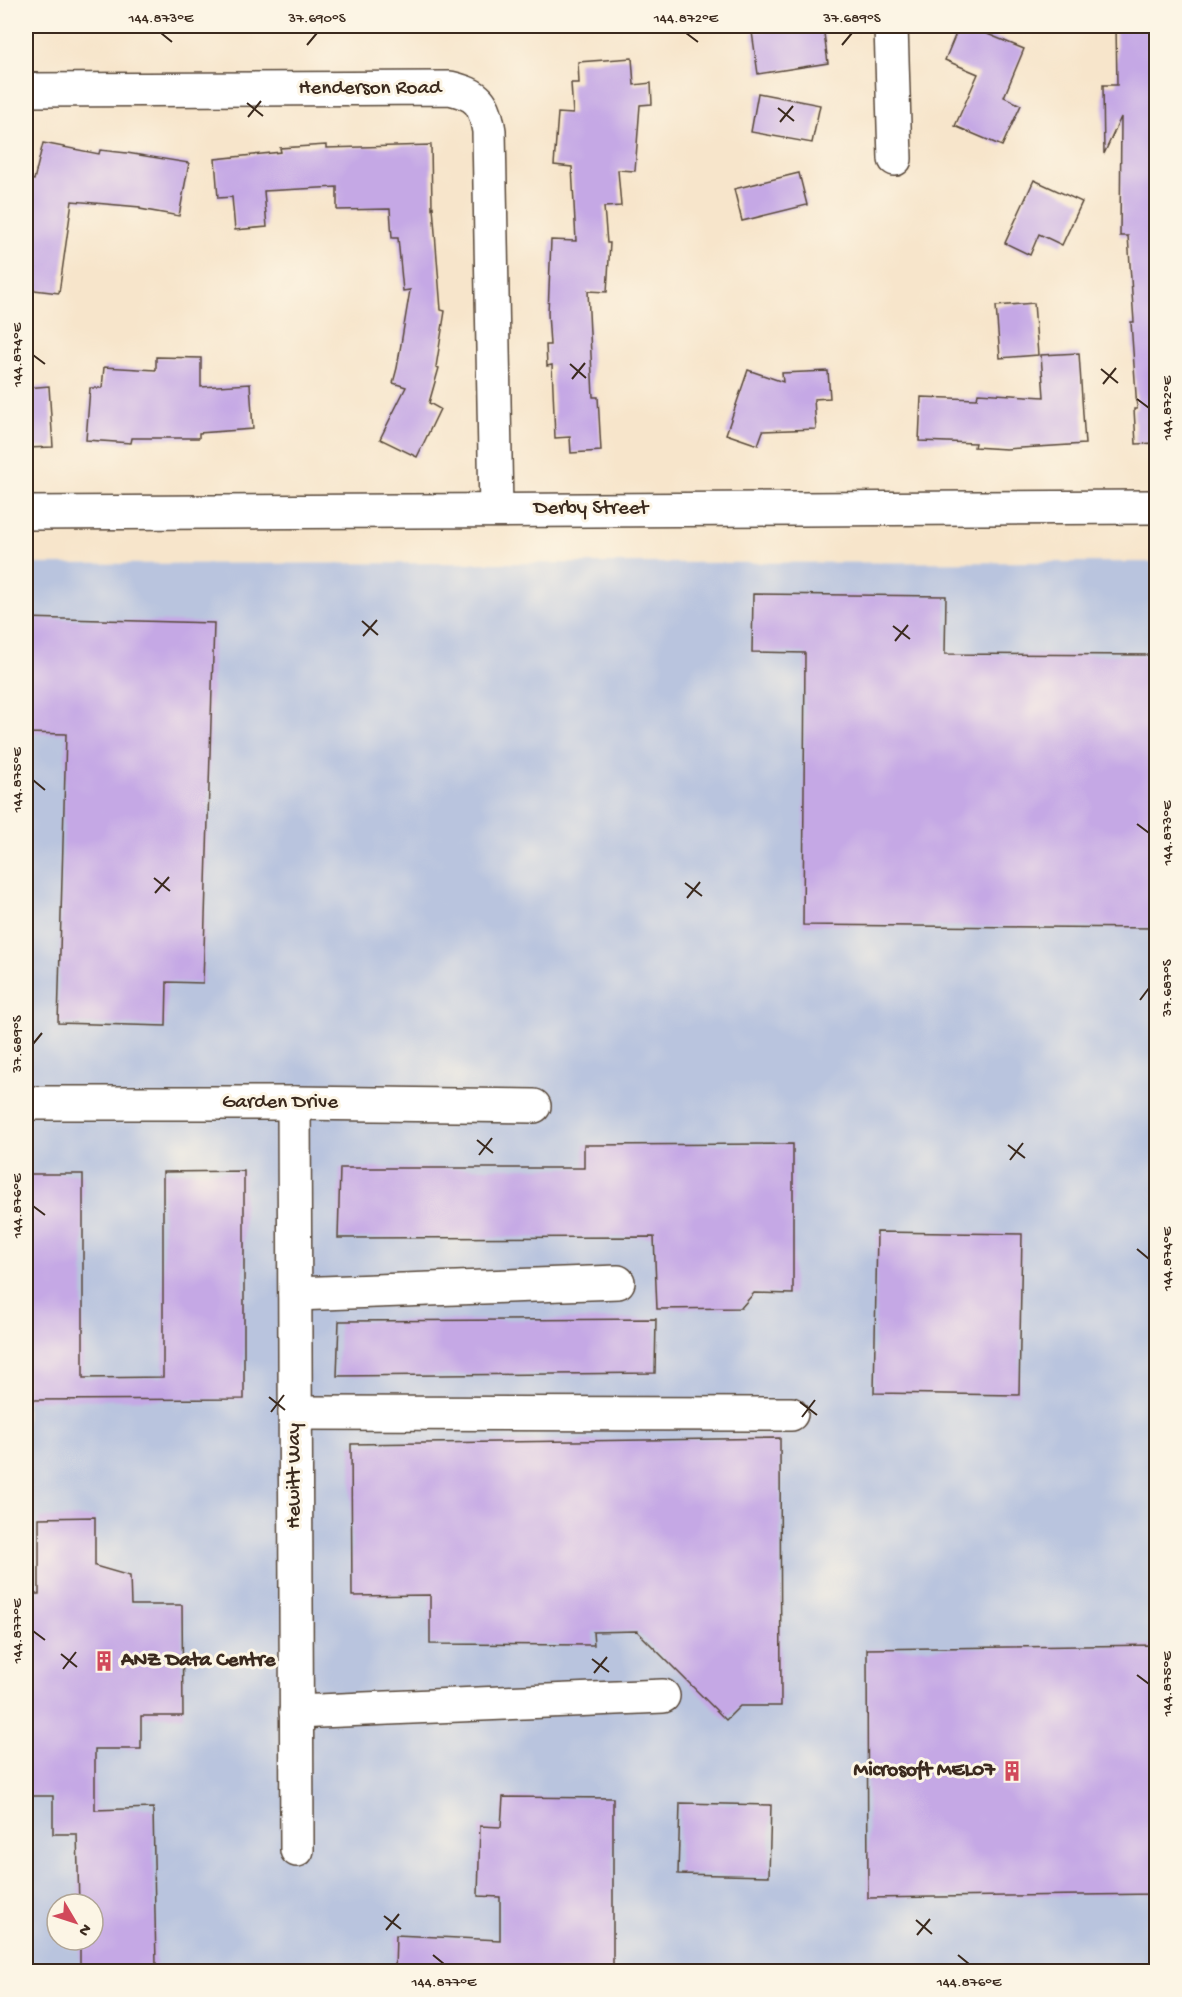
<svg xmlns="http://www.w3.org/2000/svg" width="1182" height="1997" viewBox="0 0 1182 1997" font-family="'Gochi Hand',sans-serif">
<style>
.industrial{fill:#b9c4de;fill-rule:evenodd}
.building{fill:#c5a8e5}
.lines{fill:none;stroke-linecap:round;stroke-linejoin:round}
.minor-casing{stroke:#574638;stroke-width:36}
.minor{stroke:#fff;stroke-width:33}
.ticks{fill:none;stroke:#3b2a1e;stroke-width:2}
.labels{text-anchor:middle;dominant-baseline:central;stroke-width:6;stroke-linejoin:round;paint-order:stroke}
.street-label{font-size:21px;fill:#3b2a1e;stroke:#fcf5e5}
.poi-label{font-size:21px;font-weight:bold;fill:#3b2a1e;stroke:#fcf5e5;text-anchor:start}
.neatline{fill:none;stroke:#3b2a1e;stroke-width:2}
.ticks-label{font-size:15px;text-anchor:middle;fill:#3b2a1e}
</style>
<rect width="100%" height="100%" fill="#fcf5e5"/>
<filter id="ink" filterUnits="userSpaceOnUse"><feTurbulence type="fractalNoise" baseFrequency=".0167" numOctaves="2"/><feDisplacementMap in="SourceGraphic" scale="12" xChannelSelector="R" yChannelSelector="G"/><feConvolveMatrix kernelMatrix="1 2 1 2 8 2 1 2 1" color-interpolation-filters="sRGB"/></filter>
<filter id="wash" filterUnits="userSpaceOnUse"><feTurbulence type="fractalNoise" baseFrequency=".008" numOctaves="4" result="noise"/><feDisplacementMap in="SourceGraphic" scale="24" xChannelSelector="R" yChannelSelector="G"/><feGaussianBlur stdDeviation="1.35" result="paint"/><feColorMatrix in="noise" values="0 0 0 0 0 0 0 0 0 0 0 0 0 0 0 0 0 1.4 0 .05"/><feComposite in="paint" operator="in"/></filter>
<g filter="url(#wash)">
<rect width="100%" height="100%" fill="#f7e5cb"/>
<path class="industrial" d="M 1156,562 L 1156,1971 L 26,1971 L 26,564 ZM 57,1904 L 93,1904 L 93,1940 L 57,1940 Z"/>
<g id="blocks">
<g class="building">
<path d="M 796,26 L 823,26 L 828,63 L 758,74 L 752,32 Z"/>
<path d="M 959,26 L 968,26 L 1024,49 L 1004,97 L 1021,105 L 1002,146 L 955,126 L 978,74 L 945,60 Z"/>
<path d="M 1116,26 L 1156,26 L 1156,443 L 1136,444 L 1134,409 L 1137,409 L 1131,322 L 1134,322 L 1128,236 L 1120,236 L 1121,117 L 1104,154 L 1103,85 L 1117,85 Z"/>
<path d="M 632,58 L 634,85 L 651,83 L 652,104 L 640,105 L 635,171 L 618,170 L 621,206 L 604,207 L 607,243 L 610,243 L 607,292 L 588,291 L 593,397 L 598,397 L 601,451 L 571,453 L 570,437 L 555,438 L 552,365 L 547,366 L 546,345 L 550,345 L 548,313 L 551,240 L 576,241 L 572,167 L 554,165 L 558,113 L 573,114 L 571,83 L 579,83 L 578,62 Z"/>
<path d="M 758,93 L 820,105 L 812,143 L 751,132 Z"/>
<path d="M 43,143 L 99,154 L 100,150 L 127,153 L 189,163 L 179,216 L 140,209 L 140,207 L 72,201 L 59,293 L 26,289 L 26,246 L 31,204 L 26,203 L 26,179 L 34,180 Z"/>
<path d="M 326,145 L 326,148 L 431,145 L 432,208 L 433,207 L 441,310 L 445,311 L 436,367 L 439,368 L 429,403 L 440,409 L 417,457 L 380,439 L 406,387 L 393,383 L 397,368 L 410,290 L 403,291 L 398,238 L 392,238 L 390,209 L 337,210 L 337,187 L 264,191 L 267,227 L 235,230 L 232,197 L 218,198 L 215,159 L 281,152 L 280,148 Z"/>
<path d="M 799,173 L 807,205 L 742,221 L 734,189 Z"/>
<path d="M 1034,180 L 1082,202 L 1062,245 L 1039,234 L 1030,255 L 1005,243 Z"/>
<path d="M 1034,303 L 1038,355 L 1000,358 L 996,306 Z"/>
<path d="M 1079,353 L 1085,444 L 1006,449 L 974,447 L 975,443 L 919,441 L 921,397 L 977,399 L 978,393 L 1044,397 L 1041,355 Z"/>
<path d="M 156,357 L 201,358 L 201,387 L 250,384 L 253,429 L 199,433 L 199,438 L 132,438 L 131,443 L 86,440 L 90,388 L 102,388 L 104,367 L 156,370 Z"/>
<path d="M 748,370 L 783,382 L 782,373 L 828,371 L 830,398 L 814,399 L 816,429 L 763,431 L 758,445 L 726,434 Z"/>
<path d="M 49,386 L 53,447 L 26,448 L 26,388 Z"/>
<path d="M 753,594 L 946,596 L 945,654 L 1156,655 L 1156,928 L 803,925 L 805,653 L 752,652 Z"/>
<path d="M 26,618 L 214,623 L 203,983 L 167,982 L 166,1026 L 58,1023 L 66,734 L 26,733 Z"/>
<path d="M 793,1144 L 793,1294 L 754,1293 L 741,1308 L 657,1309 L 654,1237 L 338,1238 L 340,1168 L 584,1168 L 584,1145 Z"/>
<path d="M 244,1171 L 244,1399 L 26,1400 L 26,1174 L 83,1174 L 83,1378 L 163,1377 L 163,1172 Z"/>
<path d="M 877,1232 L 1022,1234 L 1019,1395 L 874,1393 Z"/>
<path d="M 656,1319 L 655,1373 L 337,1376 L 339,1321 Z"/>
<path d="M 780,1438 L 781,1706 L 740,1706 L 726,1720 L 637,1631 L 593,1632 L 594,1645 L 430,1644 L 430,1595 L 352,1596 L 351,1444 Z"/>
<path d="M 95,1517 L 95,1566 L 130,1576 L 131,1605 L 182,1605 L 183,1716 L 141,1716 L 141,1749 L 95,1749 L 95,1810 L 153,1808 L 156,1966 L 80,1968 L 80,1940 L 93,1940 L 93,1904 L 79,1904 L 77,1834 L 53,1834 L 53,1796 L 26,1796 L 26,1594 L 39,1594 L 39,1518 Z"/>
<path d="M 1156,1645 L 1156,1894 L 868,1898 L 867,1649 Z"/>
<path d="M 503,1797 L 613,1798 L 613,1971 L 395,1971 L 396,1935 L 500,1940 L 500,1897 L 478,1896 L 480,1826 L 501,1827 Z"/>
<path d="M 680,1803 L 771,1805 L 769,1876 L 678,1874 Z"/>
</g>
</g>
</g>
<g filter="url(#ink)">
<use href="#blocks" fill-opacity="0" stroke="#574638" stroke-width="1.5"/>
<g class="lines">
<g class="minor-casing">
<g id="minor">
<path d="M 891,26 L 895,159"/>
<path d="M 26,90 L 450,88 C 479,95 484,102 489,131 L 496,510"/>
<path d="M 26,513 L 1156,507"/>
<path d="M 26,1103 L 294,1103 L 534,1106"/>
<path d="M 294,1103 L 297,1850"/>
<path d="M 295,1294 L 618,1282"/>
<path d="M 295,1413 L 791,1414"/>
<path d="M 296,1712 L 663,1696"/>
</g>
</g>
<use href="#minor" class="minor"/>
</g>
</g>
<path class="ticks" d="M 161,33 L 172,42M 686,33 L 698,42M 307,45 L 317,33M 842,45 L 852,33M 247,103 L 263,116M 778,108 L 794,121M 248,117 L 261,101M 780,122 L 793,106M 33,355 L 45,364M 570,364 L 586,378M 1101,369 L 1118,383M 572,379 L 585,363M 1103,384 L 1116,368M 1137,399 L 1149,408M 362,621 L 378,635M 893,626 L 910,639M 363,636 L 377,620M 895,641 L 908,625M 33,780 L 45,790M 1137,824 L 1149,833M 154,878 L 170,891M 685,883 L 702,896M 155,893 L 169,877M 687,898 L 700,882M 1140,1000 L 1149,988M 33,1044 L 42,1033M 477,1140 L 493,1153M 1008,1145 L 1025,1158M 479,1155 L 492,1138M 1010,1160 L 1023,1143M 33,1206 L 45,1215M 1137,1249 L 1149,1259M 269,1397 L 285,1410M 800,1402 L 817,1415M 271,1412 L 284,1395M 802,1417 L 815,1400M 33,1631 L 45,1640M 61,1654 L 77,1667M 592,1659 L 609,1672M 63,1669 L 76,1652M 594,1673 L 607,1657M 1137,1675 L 1149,1684M 384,1916 L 401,1929M 916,1920 L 932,1934M 386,1930 L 399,1914M 917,1935 L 930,1919M 433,1955 L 444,1964M 958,1955 L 969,1964"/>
<defs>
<g id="building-bare" transform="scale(1.62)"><path d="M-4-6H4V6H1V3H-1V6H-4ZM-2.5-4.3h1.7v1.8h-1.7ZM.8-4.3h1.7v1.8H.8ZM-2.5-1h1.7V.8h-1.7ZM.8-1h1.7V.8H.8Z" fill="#d1495b" stroke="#fcf5e5" stroke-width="2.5" paint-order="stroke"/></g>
</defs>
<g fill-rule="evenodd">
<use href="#building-bare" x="104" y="1661"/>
<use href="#building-bare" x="1012" y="1771"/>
</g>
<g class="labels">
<g class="street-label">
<text x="370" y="89">Henderson Road</text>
<text x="591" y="509">Derby Street</text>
<text x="280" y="1103">Garden Drive</text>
<text transform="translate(295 1476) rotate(-90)">Hewitt Way</text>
</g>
<g class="poi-label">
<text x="121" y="1661">ANZ Data Centre</text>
<text x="995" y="1771" text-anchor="end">Microsoft MEL07</text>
</g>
</g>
<rect width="1182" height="1997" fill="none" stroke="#fcf5e5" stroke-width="66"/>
<g transform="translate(75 1922) rotate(129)"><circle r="28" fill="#fcf5e5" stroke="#afa495" stroke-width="1.5"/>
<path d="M0-4.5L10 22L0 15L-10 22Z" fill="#d1495b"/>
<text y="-9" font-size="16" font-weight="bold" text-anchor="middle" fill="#3b2a1e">N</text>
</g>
<rect x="33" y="33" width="1116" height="1931" class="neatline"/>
<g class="ticks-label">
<text x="161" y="22">144.873°E</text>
<text x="317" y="22">37.690°S</text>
<text x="686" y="22">144.872°E</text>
<text x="852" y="22">37.689°S</text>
<text transform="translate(16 355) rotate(-90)" y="5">144.874°E</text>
<text transform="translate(1166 408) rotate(-90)" y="5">144.872°E</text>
<text transform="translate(16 780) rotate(-90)" y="5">144.875°E</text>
<text transform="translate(1166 833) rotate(-90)" y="5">144.873°E</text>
<text transform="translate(1166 988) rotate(-90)" y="5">37.687°S</text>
<text transform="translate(16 1044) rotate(-90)" y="5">37.689°S</text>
<text transform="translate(16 1206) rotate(-90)" y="5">144.876°E</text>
<text transform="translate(1166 1259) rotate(-90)" y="5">144.874°E</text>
<text transform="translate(16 1631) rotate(-90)" y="5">144.877°E</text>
<text transform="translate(1166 1684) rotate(-90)" y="5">144.875°E</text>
<text x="444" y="1986">144.877°E</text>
<text x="969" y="1986">144.876°E</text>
</g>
</svg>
